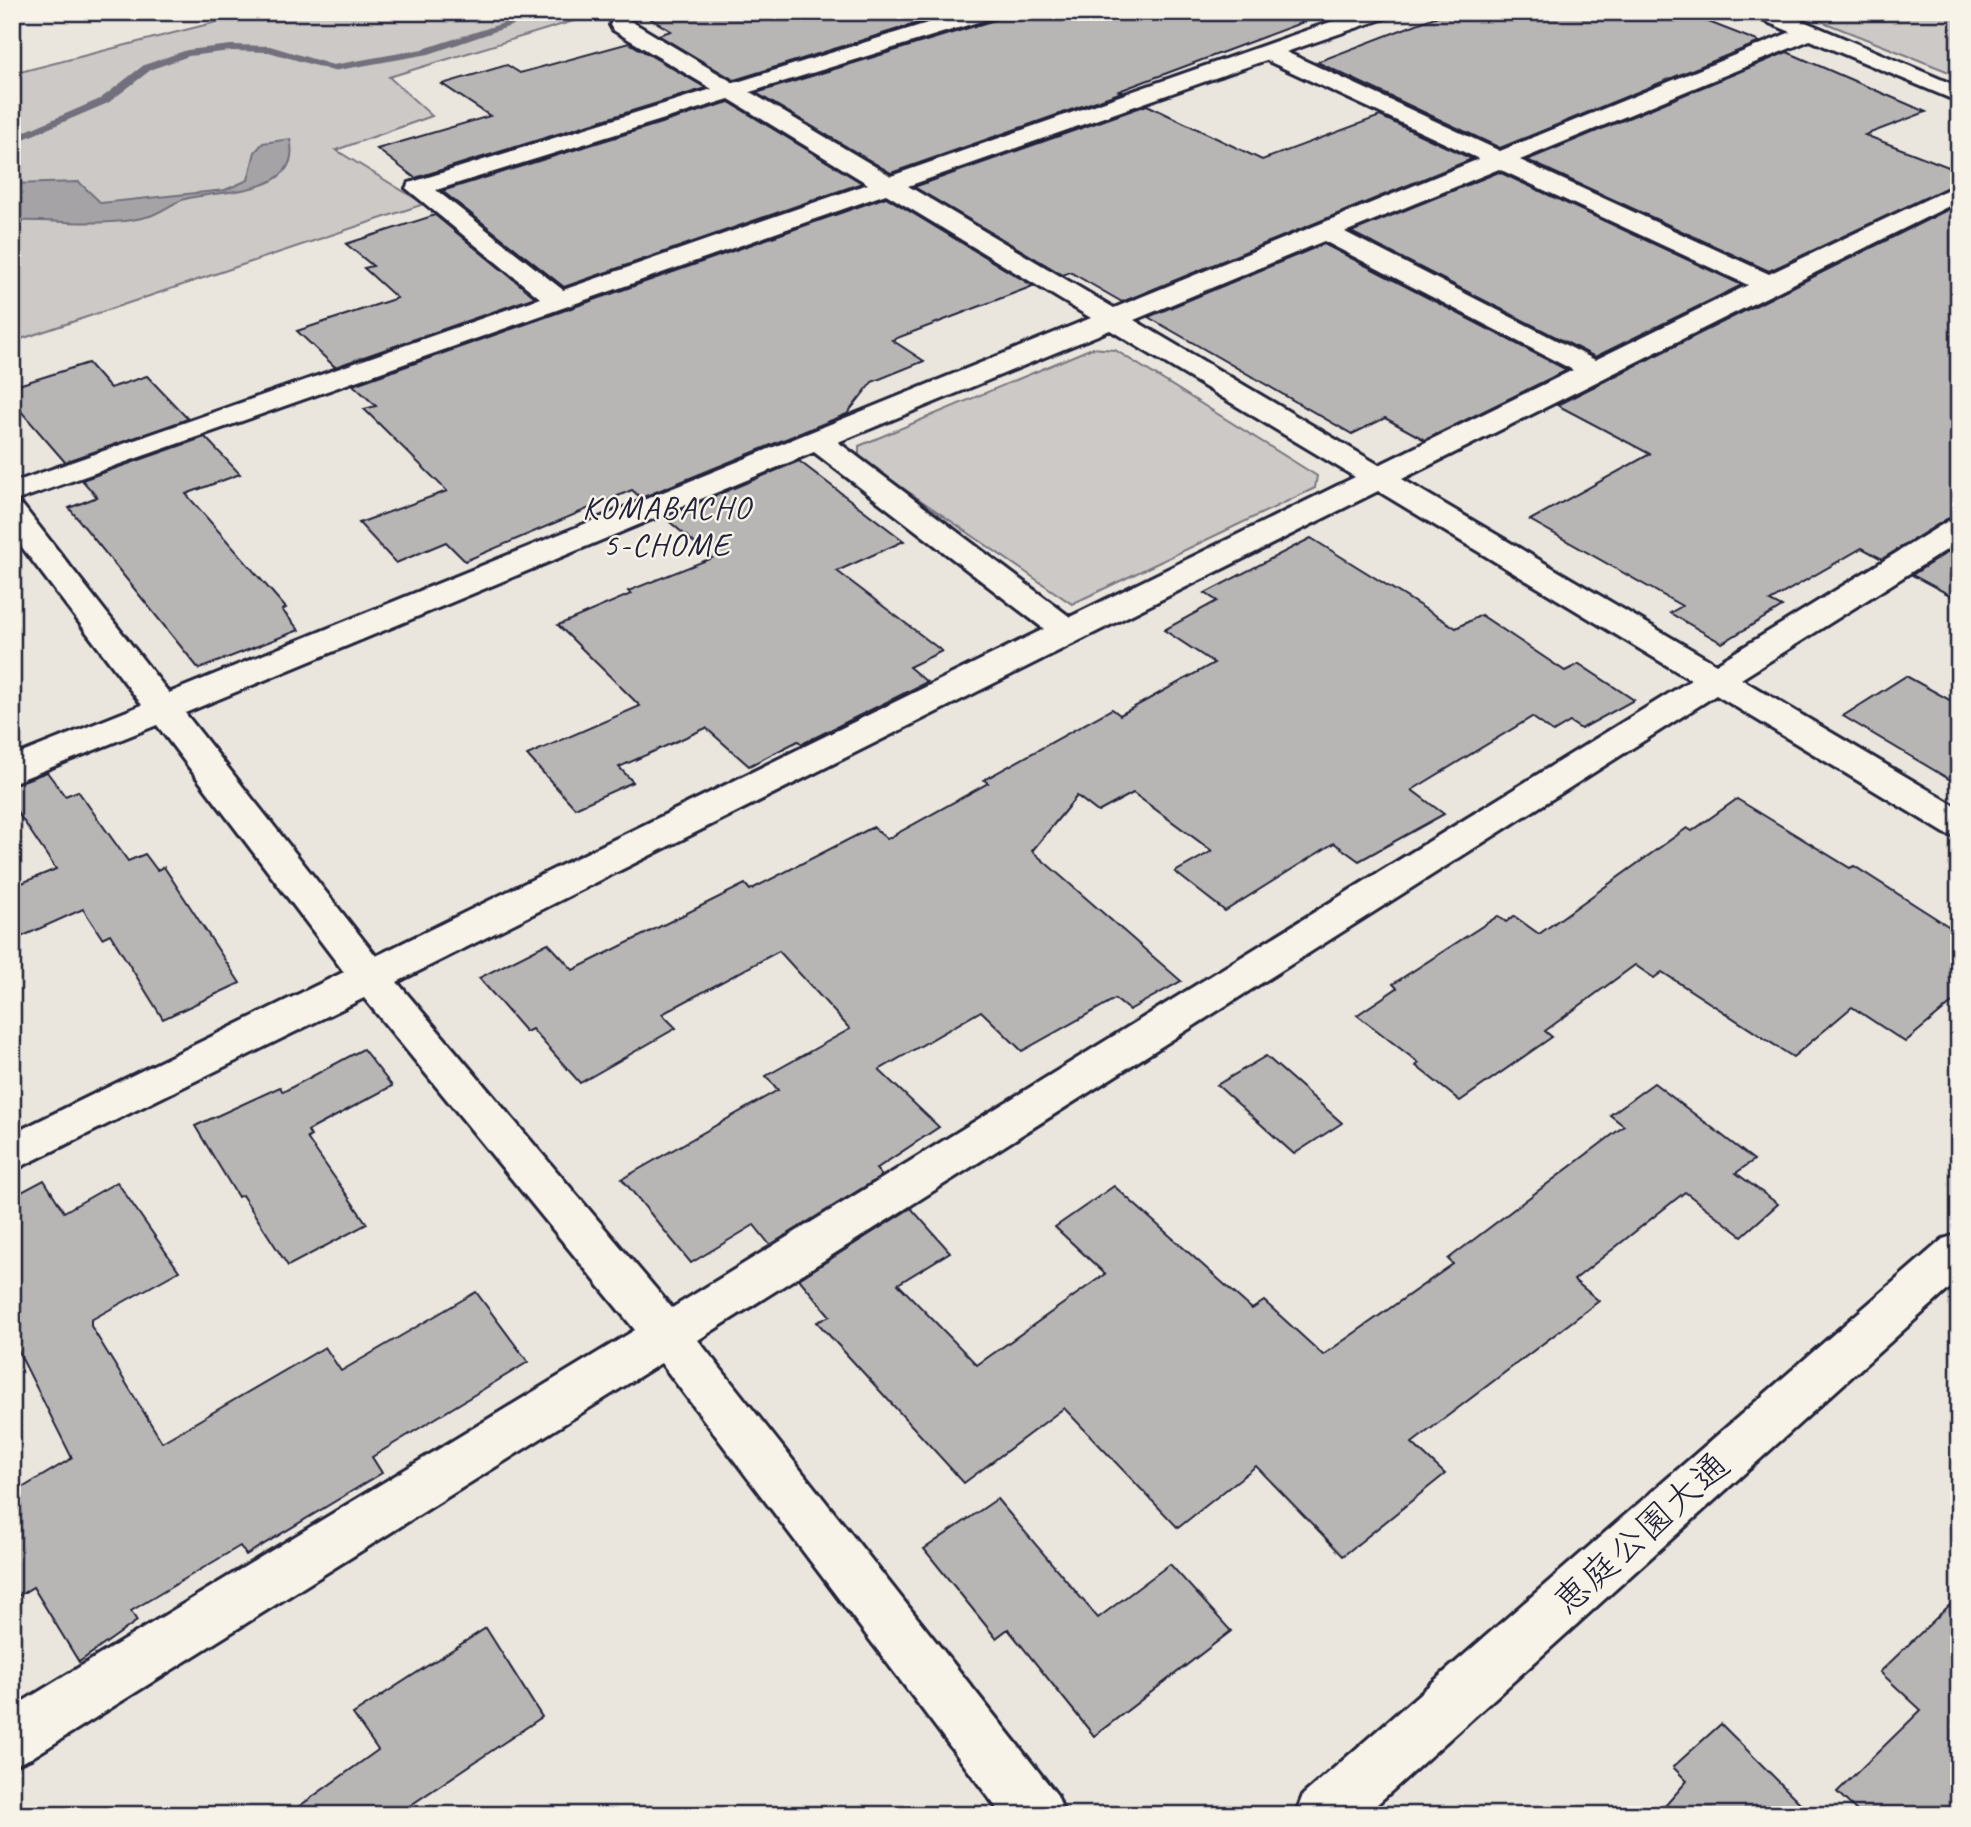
<svg xmlns="http://www.w3.org/2000/svg" width="1971" height="1827" viewBox="0 0 1971 1827" font-family="Caveat,'Klee One',sans-serif">
<style>
.green{fill:#cdc9c6;stroke:#787680;stroke-width:2}
.water{fill:#a6a3a6;stroke:#716f7b;stroke-width:2}
.lines{fill:none;stroke-linecap:round;stroke-linejoin:round}
.stream{fill:#716f7b;fill-rule:evenodd}
.building{fill:#b8b6b5;stroke:#22223b;stroke-width:2}
.minor-casing{stroke:#22223b;stroke-width:6}
.minor{fill:#f7f3e8;fill-rule:evenodd}
.labels{text-anchor:middle;dominant-baseline:central;stroke-width:5;stroke-linejoin:round;paint-order:stroke}
.neighbourhood-label{font-size:32px;letter-spacing:2px;fill:#22223b;stroke:#f7f3e8}
.near-street-label{font-size:37px;fill:#22223b;stroke:#f7f3e8}
</style>
<rect width="100%" height="100%" fill="#eae6de"/>
<filter id="ink" filterUnits="userSpaceOnUse"><feTurbulence type="fractalNoise" baseFrequency=".0143" numOctaves="2"/><feDisplacementMap in="SourceGraphic" scale="14" xChannelSelector="R" yChannelSelector="G"/><feConvolveMatrix kernelMatrix="1 2 1 2 8 2 1 2 1" color-interpolation-filters="sRGB"/></filter>
<g filter="url(#ink)">
<g class="green">
<path d="M 256,12 L 603,12 L 389,77 L 432,116 L 336,150 L 424,204 L 12,342 L 12,74 Z"/>
<path d="M 1798,12 L 1959,12 L 1959,76 Z"/>
<path d="M 1092,348 L 1115,350 L 1317,476 L 1315,488 L 1072,604 L 859,458 L 859,446 Z"/>
</g>
<path class="water" d="M 290,139 C 304,197 218,189 185,199 C 171,203 160,214 146,217 C 104,228 55,219 12,221 L 12,184 L 79,182 L 101,203 L 225,190 L 248,180 L 255,152 L 263,143 Z"/>
<g class="lines">
<path class="stream" d="M 537,12 L 552,12 L 429,54 L 333,71 L 269,52 L 231,51 L 189,56 L 152,69 L 108,103 L 12,144 L 12,137 L 100,99 L 144,65 L 187,50 L 231,45 L 270,46 L 333,65 L 423,49 Z"/>
</g>
<g class="building">
<path d="M 639,12 L 953,12 L 734,80 L 658,35 L 671,31 Z"/>
<path d="M 998,12 L 1316,12 L 1317,17 L 1119,91 L 1122,92 L 891,173 L 756,93 L 995,20 Z"/>
<path d="M 1448,12 L 1683,12 L 1760,42 L 1500,148 L 1317,62 Z"/>
<path d="M 629,43 L 706,88 L 415,178 L 377,149 L 490,116 L 442,84 L 507,65 L 520,73 Z"/>
<path d="M 1787,52 L 1926,112 L 1865,135 L 1959,171 L 1959,182 L 1769,271 L 1527,160 Z"/>
<path d="M 729,102 L 862,183 L 564,287 L 442,191 Z"/>
<path d="M 1147,105 L 1262,160 L 1380,116 L 1472,159 L 1122,302 L 1070,272 L 1063,275 L 914,187 Z"/>
<path d="M 1499,172 L 1742,285 L 1595,357 L 1351,232 Z"/>
<path d="M 886,197 L 1033,286 L 892,340 L 924,361 L 872,382 L 847,414 L 641,498 L 632,490 L 465,561 L 446,542 L 396,563 L 359,523 L 447,491 L 364,409 L 376,406 L 353,385 Z"/>
<path d="M 1959,204 L 1959,516 L 1947,519 L 1882,559 L 1862,548 L 1770,601 L 1782,607 L 1722,643 L 1670,613 L 1682,606 L 1530,520 L 1650,454 L 1557,405 Z"/>
<path d="M 435,215 L 535,297 L 335,367 L 297,331 L 397,298 L 364,268 L 373,266 L 346,244 Z"/>
<path d="M 1324,244 L 1567,370 L 1425,440 L 1385,418 L 1352,434 L 1148,317 Z"/>
<path d="M 88,363 L 110,388 L 147,376 L 188,419 L 65,462 L 12,401 L 12,387 Z"/>
<path d="M 205,437 L 240,474 L 186,494 L 286,608 L 282,610 L 299,630 L 199,669 L 69,508 L 97,497 L 82,480 Z"/>
<path d="M 799,461 L 904,541 L 837,571 L 942,651 L 909,667 L 927,682 L 802,744 L 798,741 L 749,766 L 706,728 L 619,767 L 633,782 L 575,808 L 527,755 L 640,706 L 558,625 L 631,594 L 628,591 L 712,558 L 664,517 Z"/>
<path d="M 1311,538 L 1456,628 L 1481,615 L 1565,671 L 1579,664 L 1634,700 L 1581,729 L 1570,722 L 1553,732 L 1532,717 L 1412,790 L 1444,814 L 1359,861 L 1334,843 L 1225,911 L 1175,872 L 1212,851 L 1133,793 L 1098,812 L 1077,796 L 1032,851 L 1181,981 L 1129,1010 L 1115,999 L 1022,1051 L 981,1011 L 879,1070 L 939,1127 L 876,1169 L 882,1176 L 770,1245 L 754,1225 L 691,1263 L 622,1179 L 778,1090 L 766,1076 L 850,1029 L 779,951 L 662,1014 L 676,1028 L 580,1083 L 532,1029 L 526,1032 L 479,978 L 548,943 L 573,970 L 745,884 L 750,890 L 873,827 L 887,839 L 988,783 L 984,780 L 1112,709 L 1120,715 L 1214,663 L 1164,630 L 1217,601 L 1205,593 Z"/>
<path d="M 1959,545 L 1959,600 L 1912,575 Z"/>
<path d="M 1906,676 L 1959,705 L 1959,785 L 1843,716 Z"/>
<path d="M 47,772 L 65,796 L 78,791 L 128,861 L 145,854 L 157,870 L 164,867 L 240,983 L 163,1019 L 110,934 L 102,938 L 83,909 L 12,941 L 12,887 L 56,869 L 12,804 L 12,785 Z"/>
<path d="M 1737,799 L 1850,868 L 1854,866 L 1959,933 L 1959,997 L 1905,1042 L 1852,1007 L 1793,1057 L 1662,972 L 1654,978 L 1635,965 L 1545,1031 L 1552,1037 L 1460,1101 L 1416,1066 L 1419,1063 L 1357,1015 L 1397,988 L 1393,984 L 1498,916 L 1506,922 L 1514,916 L 1539,934 L 1687,828 L 1692,831 Z"/>
<path d="M 363,1049 L 392,1086 L 308,1131 L 311,1136 L 307,1138 L 367,1224 L 288,1266 L 242,1195 L 238,1197 L 195,1126 L 280,1087 L 283,1092 Z"/>
<path d="M 1266,1056 L 1342,1123 L 1294,1154 L 1217,1085 Z"/>
<path d="M 1654,1083 L 1754,1160 L 1736,1173 L 1778,1204 L 1742,1236 L 1685,1192 L 1574,1280 L 1599,1301 L 1412,1443 L 1445,1474 L 1343,1556 L 1256,1466 L 1178,1528 L 1064,1408 L 964,1483 L 817,1322 L 830,1316 L 799,1279 L 911,1208 L 950,1252 L 898,1284 L 977,1365 L 1105,1274 L 1055,1227 L 1114,1186 L 1252,1309 L 1264,1301 L 1323,1355 L 1453,1264 L 1448,1259 L 1624,1126 L 1610,1115 Z"/>
<path d="M 44,1180 L 64,1212 L 117,1182 L 179,1271 L 91,1320 L 91,1326 L 162,1442 L 325,1347 L 341,1371 L 476,1292 L 528,1362 L 372,1457 L 382,1473 L 246,1555 L 240,1546 L 131,1611 L 137,1621 L 79,1662 L 33,1587 L 12,1600 L 12,1494 L 72,1458 L 12,1339 L 12,1197 Z"/>
<path d="M 997,1499 L 1098,1618 L 1170,1564 L 1231,1631 L 1094,1736 L 1008,1629 L 996,1638 L 924,1549 Z"/>
<path d="M 1959,1596 L 1959,1815 L 1861,1815 L 1837,1792 L 1921,1710 L 1880,1672 Z"/>
<path d="M 486,1628 L 542,1717 L 396,1815 L 287,1815 L 378,1750 L 353,1714 Z"/>
<path d="M 1721,1724 L 1812,1815 L 1657,1815 L 1687,1781 L 1673,1767 Z"/>
</g>
<g class="lines">
<g class="minor-casing">
<g id="minor">
<path d="M 963,12 L 996,12 L 994,17 L 750,92 L 891,176 L 1359,12 L 1390,12 L 1388,17 L 1286,52 L 1500,151 L 1791,32 L 1755,17 L 1753,12 L 1782,12 L 1959,87 L 1959,102 L 1810,40 L 1520,160 L 1769,274 L 1959,184 L 1959,201 L 1402,479 L 1716,664 L 1948,521 L 1959,519 L 1959,542 L 1741,679 L 1959,808 L 1959,837 L 1946,834 L 1716,695 L 698,1340 L 1057,1795 L 1065,1815 L 1002,1815 L 661,1363 L 31,1758 L 12,1766 L 12,1708 L 635,1330 L 364,998 L 12,1171 L 12,1134 L 344,972 L 157,725 L 12,783 L 12,757 L 142,705 L 12,534 L 12,504 L 23,506 L 169,693 L 1091,318 L 886,194 L 12,502 L 12,483 L 540,298 L 406,188 L 409,183 L 712,89 L 613,30 L 610,25 L 613,20 L 629,20 L 734,83 ZM 1266,60 L 1479,159 L 1114,308 L 908,186 ZM 729,99 L 868,184 L 563,290 L 436,190 ZM 1499,169 L 1748,285 L 1595,360 L 1345,232 ZM 1324,241 L 1573,370 L 1379,465 L 1134,320 ZM 1110,330 L 1355,477 L 1070,617 L 838,442 ZM 814,452 L 1044,629 L 376,956 L 185,713 ZM 1378,491 L 1691,680 L 672,1308 L 397,982 Z"/>
<path d="M 1959,1234 L 1959,1280 L 1365,1815 L 1295,1815 L 1303,1795 L 1943,1239 Z"/>
</g>
</g>
<use href="#minor" class="minor"/>
</g>
</g>
<g class="labels">
<g class="neighbourhood-label">
<text x="667" y="507">KOMABACHO<tspan x="667" dy="37">5-CHOME</tspan></text>
</g>
<g class="near-street-label">
<text transform="translate(1641 1533) rotate(-42)">恵庭公園大通</text>
</g>
</g>
<rect width="1971" height="1827" fill="none" stroke="#f7f3e8" stroke-width="42"/>
<rect x="21" y="21" width="1929" height="1785" fill="none" stroke="#22223b" stroke-width="2.5" filter="url(#ink)"/>
</svg>
